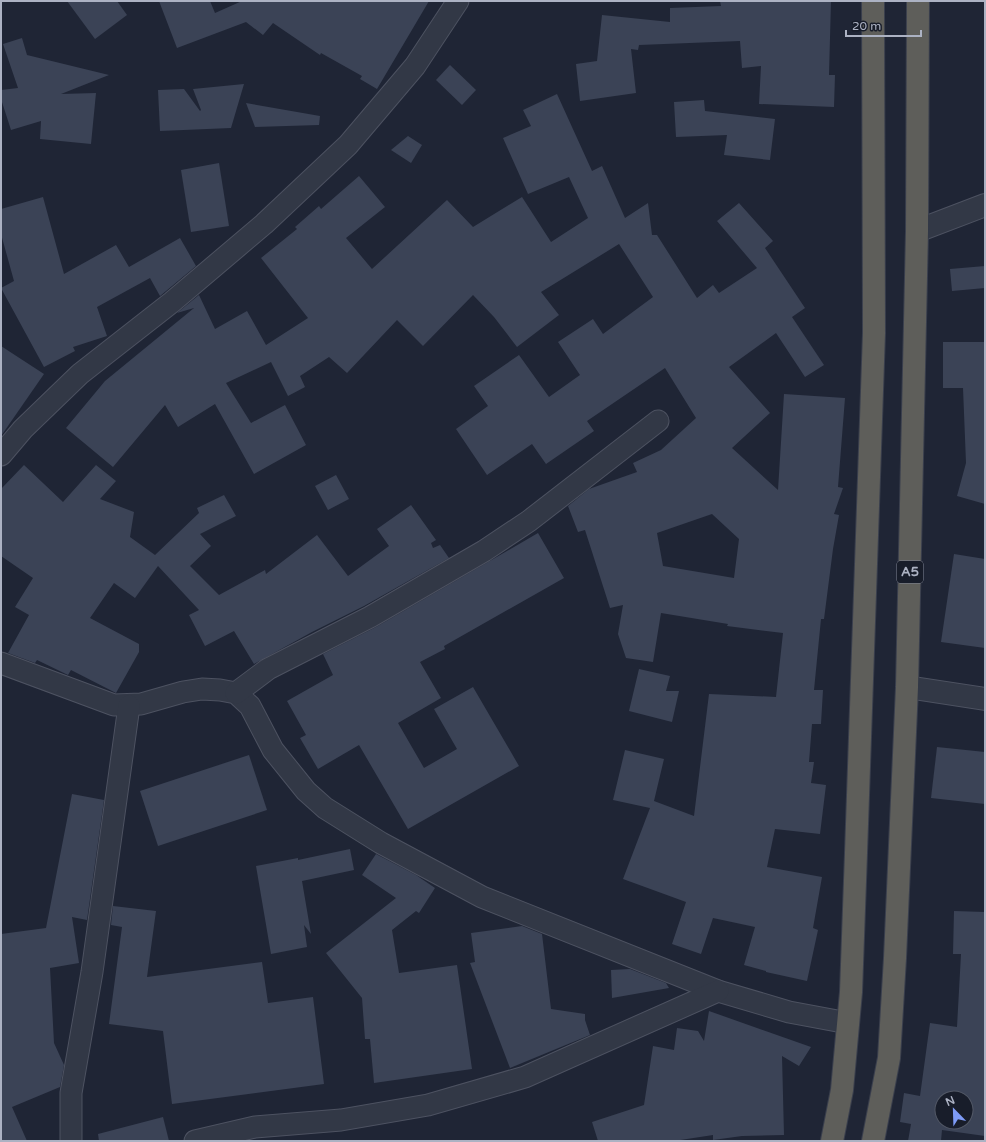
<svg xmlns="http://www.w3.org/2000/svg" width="986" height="1142" viewBox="0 0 986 1142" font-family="'Varela Round',sans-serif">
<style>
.building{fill:#3b4356;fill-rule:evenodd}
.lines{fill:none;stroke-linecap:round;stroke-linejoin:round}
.minor-casing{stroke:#4d5261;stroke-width:23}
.tertiary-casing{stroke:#4d5261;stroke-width:24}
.trunk-casing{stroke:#3a3f4d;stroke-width:24}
.minor{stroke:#323846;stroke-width:21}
.tertiary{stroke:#323846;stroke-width:22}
.trunk{stroke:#5e5e5a;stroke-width:22}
.labels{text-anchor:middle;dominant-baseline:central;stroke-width:4;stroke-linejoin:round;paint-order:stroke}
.shield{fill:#181d2a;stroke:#808595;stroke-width:1}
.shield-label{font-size:13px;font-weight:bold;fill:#acb2c3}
</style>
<rect width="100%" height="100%" fill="#1f2535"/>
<g class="building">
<path d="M 67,1 L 117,1 L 127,15 L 95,39 Z"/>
<path d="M 159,1 L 210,1 L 215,13 L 242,1 L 429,1 L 377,89 L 360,79 L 362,76 L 321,53 L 320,55 L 273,23 L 263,35 L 246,22 L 177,48 Z"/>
<path d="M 720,1 L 831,1 L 829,75 L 835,75 L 834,107 L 759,104 L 761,66 L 742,68 L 740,41 L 639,45 L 638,50 L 631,49 L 636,93 L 580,101 L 576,64 L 597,61 L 602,15 L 670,22 L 670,8 L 721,6 Z"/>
<path d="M 22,38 L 27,55 L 109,75 L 61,94 L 96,93 L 91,144 L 40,139 L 41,121 L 11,130 L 1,99 L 1,90 L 18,88 L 3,44 Z"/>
<path d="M 450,65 L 476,90 L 462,105 L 436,80 Z"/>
<path d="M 244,84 L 231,128 L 160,131 L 158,90 L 184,89 L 200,111 L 201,110 L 193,89 Z"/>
<path d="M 557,94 L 592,171 L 602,166 L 625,218 L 648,203 L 652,235 L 657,235 L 697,298 L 713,285 L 719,293 L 757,268 L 717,221 L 739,203 L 773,241 L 765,248 L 805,308 L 792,317 L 824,365 L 805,377 L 776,333 L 729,367 L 770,413 L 732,448 L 778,490 L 784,394 L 845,398 L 838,487 L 843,488 L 834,514 L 839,515 L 833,549 L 824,619 L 821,619 L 814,690 L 823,690 L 821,724 L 812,724 L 809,762 L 814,762 L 811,783 L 826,785 L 820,834 L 775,829 L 767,867 L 822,877 L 813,928 L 818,930 L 807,981 L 766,972 L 766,971 L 744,965 L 755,927 L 713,918 L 701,954 L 672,944 L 686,902 L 623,879 L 650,808 L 613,800 L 625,750 L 664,759 L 654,801 L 694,816 L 709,694 L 776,697 L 783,633 L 727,626 L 728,624 L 661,613 L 653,662 L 626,658 L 618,634 L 623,605 L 610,608 L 585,530 L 578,532 L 568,506 L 589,489 L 637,472 L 633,463 L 661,450 L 696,418 L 665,368 L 587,421 L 594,431 L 546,464 L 532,444 L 487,475 L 456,429 L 488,406 L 474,386 L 519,355 L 549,397 L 580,375 L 558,342 L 593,319 L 603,334 L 653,297 L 619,244 L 541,292 L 559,315 L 517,347 L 494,317 L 473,295 L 423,346 L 397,320 L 347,373 L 329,357 L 300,376 L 305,387 L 288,396 L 271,362 L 226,383 L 251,423 L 285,405 L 306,445 L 254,474 L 215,404 L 178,427 L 165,405 L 113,467 L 66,428 L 105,381 L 194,308 L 177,313 L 199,295 L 215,329 L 247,311 L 266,345 L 308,318 L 261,258 L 297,229 L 295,227 L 319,206 L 321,209 L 359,176 L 385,207 L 346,238 L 372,269 L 447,200 L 473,227 L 522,197 L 551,242 L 588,218 L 569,177 L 528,194 L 503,138 L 531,126 L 523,110 ZM 712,514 L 739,539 L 734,578 L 663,566 L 657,533 Z"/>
<path d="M 704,100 L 705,111 L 775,119 L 770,160 L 724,155 L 727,135 L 676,137 L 674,102 Z"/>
<path d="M 246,103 L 320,116 L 319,125 L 255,127 Z"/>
<path d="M 408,136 L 422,145 L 411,163 L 391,150 Z"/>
<path d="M 219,163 L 229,226 L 191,232 L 181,170 Z"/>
<path d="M 43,197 L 64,274 L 116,245 L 129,267 L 180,238 L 196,266 L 160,296 L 150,278 L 97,307 L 107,336 L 73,347 L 75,351 L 44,367 L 1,288 L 14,281 L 1,234 L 1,209 Z"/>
<path d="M 985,266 L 985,288 L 952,291 L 950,269 Z"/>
<path d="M 943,342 L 985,342 L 985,504 L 957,496 L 966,463 L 963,388 L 943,388 Z"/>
<path d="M 1,346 L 44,374 L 1,436 Z"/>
<path d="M 24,465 L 63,502 L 96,465 L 116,481 L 100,499 L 134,512 L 130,537 L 155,555 L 199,513 L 197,508 L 224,495 L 236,516 L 200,534 L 211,546 L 190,566 L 219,595 L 265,570 L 266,574 L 317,535 L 348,576 L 389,546 L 377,529 L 411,505 L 436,540 L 431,543 L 433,548 L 440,545 L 449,558 L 364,606 L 312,632 L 254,664 L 234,631 L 205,646 L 189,615 L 199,610 L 158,566 L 135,598 L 114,583 L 90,618 L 139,644 L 139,652 L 116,693 L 71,670 L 68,675 L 37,660 L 35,663 L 8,653 L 29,615 L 15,607 L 33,578 L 1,556 L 1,489 Z"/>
<path d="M 336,475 L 349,499 L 328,510 L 315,486 Z"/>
<path d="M 538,533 L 564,578 L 444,646 L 445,649 L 420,662 L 441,698 L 398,723 L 424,768 L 457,749 L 434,709 L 473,687 L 519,766 L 408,829 L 359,745 L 318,769 L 300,738 L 306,735 L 287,701 L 333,675 L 323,654 L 376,627 Z"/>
<path d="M 954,554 L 985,559 L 985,648 L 941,642 Z"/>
<path d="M 639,669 L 670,676 L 666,691 L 679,691 L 672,722 L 629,711 Z"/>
<path d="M 937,747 L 985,752 L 985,804 L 931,798 Z"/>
<path d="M 249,755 L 267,810 L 158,846 L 140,791 Z"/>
<path d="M 72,794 L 104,800 L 87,920 L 72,917 L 79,963 L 50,968 L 54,1043 L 64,1065 L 60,1087 L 12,1107 L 27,1141 L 1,1141 L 1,934 L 46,928 Z"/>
<path d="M 350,849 L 354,870 L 302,881 L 311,934 L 304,925 L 307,947 L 271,954 L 256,866 L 298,858 L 298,860 Z"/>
<path d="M 376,854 L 416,875 L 435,888 L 419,913 L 416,911 L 392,930 L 399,973 L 457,965 L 472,1069 L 374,1083 L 370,1039 L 365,1039 L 362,998 L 326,953 L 396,898 L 362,875 Z"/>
<path d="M 113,906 L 156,911 L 147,977 L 262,962 L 268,1003 L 313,997 L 324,1084 L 172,1104 L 163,1031 L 109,1024 L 122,927 L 111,925 Z"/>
<path d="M 954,911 L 985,912 L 985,1136 L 942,1130 L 941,1141 L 908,1141 L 911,1124 L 900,1122 L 904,1093 L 920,1096 L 930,1023 L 957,1027 L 961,954 L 953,954 ZM 942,1098 L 966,1098 L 966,1122 L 942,1122 Z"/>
<path d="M 522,926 L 542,934 L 551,1009 L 585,1014 L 585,1020 L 590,1035 L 510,1068 L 470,963 L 475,962 L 471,933 Z"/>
<path d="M 630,969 L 666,983 L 669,988 L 612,998 L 611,970 Z"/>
<path d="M 709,1011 L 811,1047 L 799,1066 L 782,1056 L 784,1135 L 742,1136 L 713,1140 L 713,1135 L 674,1141 L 598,1141 L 592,1122 L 644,1105 L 653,1046 L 674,1050 L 677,1028 L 698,1031 L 704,1041 Z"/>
<path d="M 163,1117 L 169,1141 L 99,1141 L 98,1134 Z"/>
</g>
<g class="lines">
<g class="minor-casing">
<g id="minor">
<path d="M 1,455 L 23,429 L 80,374 L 172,302 L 264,224 L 348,145 L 415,66 L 458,1"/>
<path d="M 1,663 L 114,705 L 141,704 L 183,692 L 202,689 L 220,690 L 236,693 L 250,706 L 273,750 L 306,791 L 325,808 L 381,843 L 482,897 L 718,991 L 789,1012 L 848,1023"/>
<path d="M 236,693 L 268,669 L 370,617 L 484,551 L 529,521 L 658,421"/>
<path d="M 71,1141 L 71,1093 L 92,972 L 129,706"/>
<path d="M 195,1141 L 255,1127 L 341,1120 L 428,1105 L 525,1077 L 718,991"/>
</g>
</g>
<g class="tertiary-casing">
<g id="tertiary">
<path d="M 917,231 L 985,205"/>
<path d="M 907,687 L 985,699"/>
</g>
</g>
<g class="trunk-casing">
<g id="trunk">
<path d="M 832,1141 L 842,1090 L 851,992 L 856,853 L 874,333 L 873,1"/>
<path d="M 873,1141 L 889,1058 L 895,958 L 907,687 L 917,231 L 918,1"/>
</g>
</g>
<use href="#minor" class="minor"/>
<use href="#tertiary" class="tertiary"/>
<use href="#trunk" class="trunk"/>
</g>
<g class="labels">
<rect class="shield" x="897" y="561" width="26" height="22" rx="3"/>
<g class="shield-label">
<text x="910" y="572">A5</text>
</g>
</g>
<rect width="986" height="1142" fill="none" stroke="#acb2c3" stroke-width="4"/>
<g transform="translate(954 1110) rotate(337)"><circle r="19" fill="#181d2a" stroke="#535967"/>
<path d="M0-3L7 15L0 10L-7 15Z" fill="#7e9bf6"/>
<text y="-6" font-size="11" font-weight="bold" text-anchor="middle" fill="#acb2c3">N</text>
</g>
<path d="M846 30v6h75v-6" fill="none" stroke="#acb2c3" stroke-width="2"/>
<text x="852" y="30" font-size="12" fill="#acb2c3" stroke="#181d2a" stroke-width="3" paint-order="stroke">20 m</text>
</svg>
